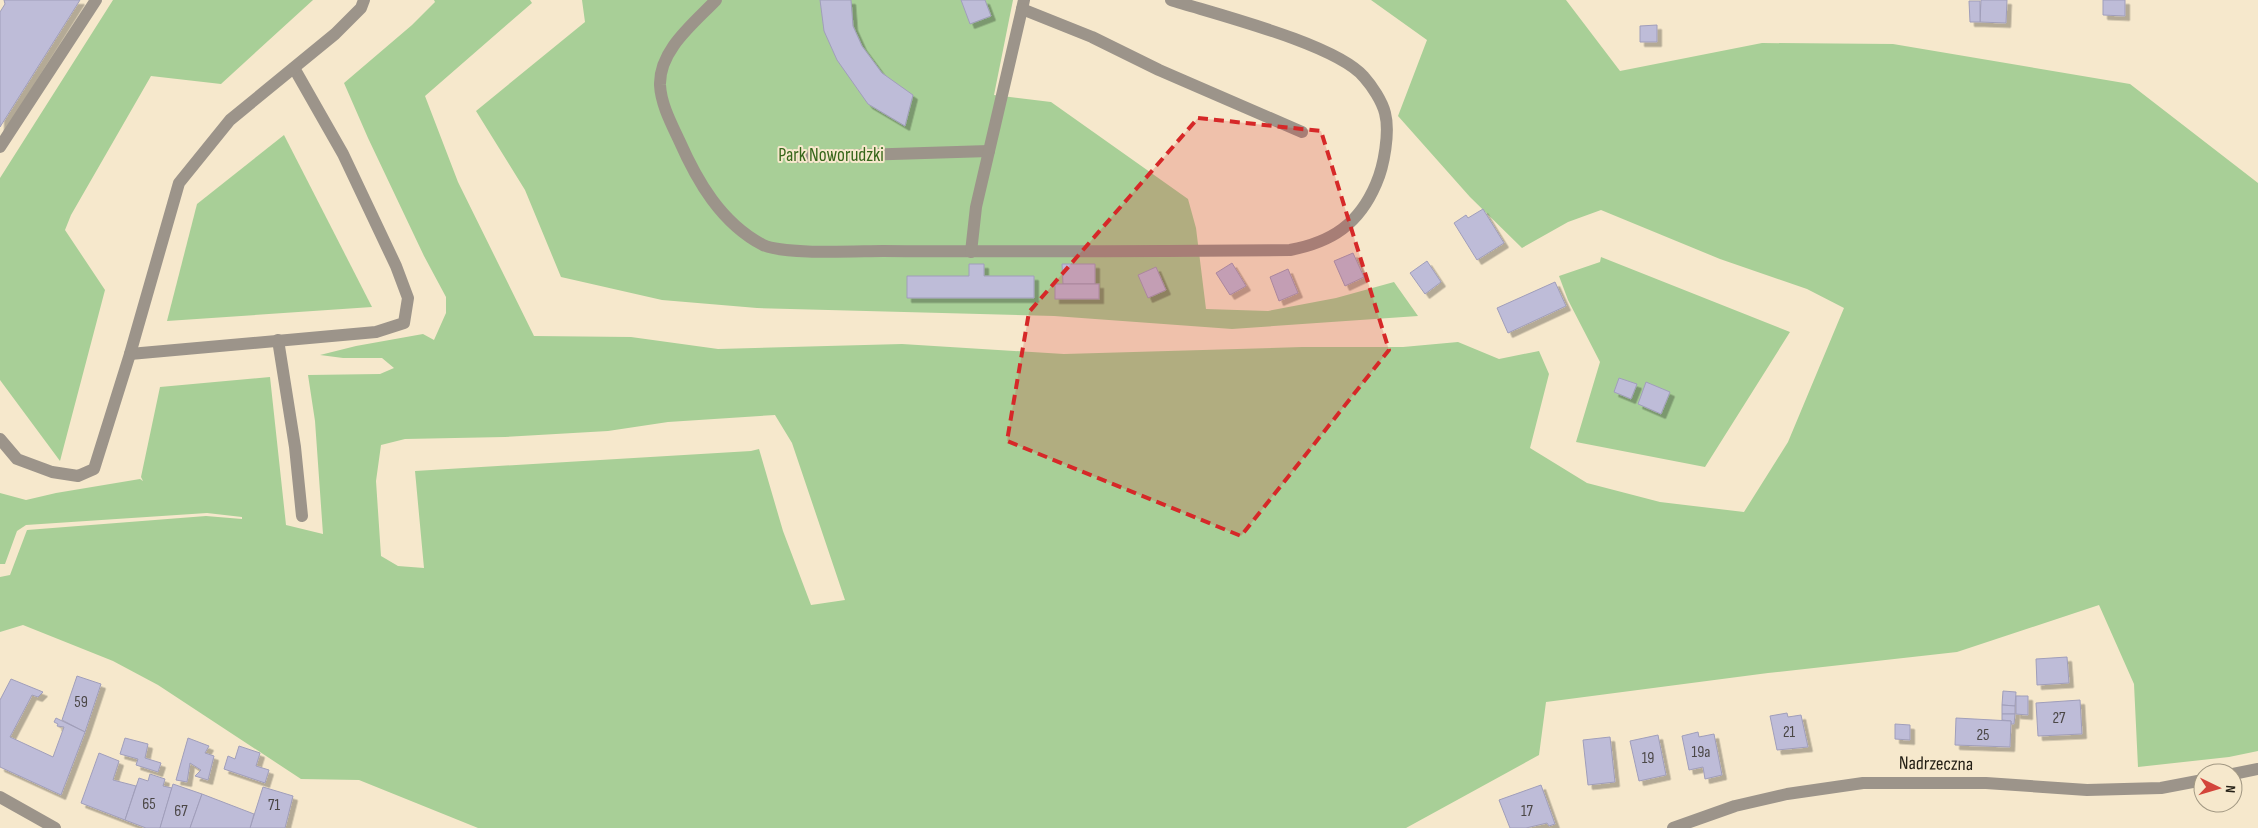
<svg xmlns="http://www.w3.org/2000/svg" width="2258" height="828" viewBox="0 0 2258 828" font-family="'Sofia Sans Condensed',sans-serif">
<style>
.green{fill:#a8cf97;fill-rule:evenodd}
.building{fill:#bebcd8;stroke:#a09eba;filter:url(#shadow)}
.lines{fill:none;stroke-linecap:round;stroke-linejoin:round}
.service{stroke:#9c948a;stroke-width:12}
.minor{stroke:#9c948a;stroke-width:12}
.marked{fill:#d62828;fill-opacity:0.2;stroke:#d62828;stroke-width:4;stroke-dasharray:10 6;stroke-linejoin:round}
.labels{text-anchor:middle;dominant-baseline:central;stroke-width:4;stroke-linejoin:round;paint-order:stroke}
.number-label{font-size:16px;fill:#4b4746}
.park-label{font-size:19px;fill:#36661a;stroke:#f6e8cc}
.street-label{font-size:19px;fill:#252016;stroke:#f6e8cc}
</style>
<defs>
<filter id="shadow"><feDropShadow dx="4.5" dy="4.5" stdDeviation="0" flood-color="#0004"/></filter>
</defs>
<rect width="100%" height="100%" fill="#f6e8cc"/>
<g class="green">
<path d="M 113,0 L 313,0 L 221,84 L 151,76 L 71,215 L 65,230 L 105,290 L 60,461 L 0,380 L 0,178 Z"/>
<path d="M 434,0 L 530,0 L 532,3 L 425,96 L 458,182 L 534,336 L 631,337 L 718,349 L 902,344 L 1064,354 L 1302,347 L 1403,347 L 1458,342 L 1499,359 L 1539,351 L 1549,374 L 1530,448 L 1587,483 L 1660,502 L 1744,512 L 1788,442 L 1844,308 L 1807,289 L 1720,259 L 1601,210 L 1568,222 L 1522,248 L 1470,197 L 1398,116 L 1427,40 L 1371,0 L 1566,0 L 1620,71 L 1762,43 L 1893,44 L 2130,84 L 2258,183 L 2258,751 L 2229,757 L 2138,767 L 2134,684 L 2099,605 L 1957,652 L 1768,673 L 1546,702 L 1539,755 L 1406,828 L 478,828 L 359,780 L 301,779 L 158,685 L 113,661 L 23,625 L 0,632 L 0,577 L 10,575 L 27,530 L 206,516 L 242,519 L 242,517 L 207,513 L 26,525 L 17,531 L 5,564 L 0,564 L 0,493 L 26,500 L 56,493 L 140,479 L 143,481 L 141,477 L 160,387 L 270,377 L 286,525 L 323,534 L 315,421 L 308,375 L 380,374 L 394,368 L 382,358 L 343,358 L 320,355 L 356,346 L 423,334 L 434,340 L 446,313 L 446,297 L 424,256 L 368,138 L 344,83 L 412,25 L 435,2 ZM 775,415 L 792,443 L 845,600 L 811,605 L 783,531 L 759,449 L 751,451 L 415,471 L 424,568 L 398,566 L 381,556 L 376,481 L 381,445 L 405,439 L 505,437 L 608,431 L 668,422 Z"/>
<path d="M 582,0 L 1013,0 L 994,95 L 1051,102 L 1188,199 L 1196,228 L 1206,309 L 1268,311 L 1336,298 L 1394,282 L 1418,316 L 1232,329 L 1054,316 L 757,308 L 662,300 L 561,277 L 525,190 L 476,111 L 585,22 Z"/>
<path d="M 284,135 L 372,307 L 167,321 L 197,204 Z"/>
<path d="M 1601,257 L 1790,332 L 1705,467 L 1576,442 L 1600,362 L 1568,300 L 1559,276 L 1600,262 Z"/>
</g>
<g class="building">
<path d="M 4,0 L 80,0 L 0,127 L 0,12 L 5,4 Z"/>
<path d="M 820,0 L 851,0 L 853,26 L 862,46 L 882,73 L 913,95 L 905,126 L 868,104 L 837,60 L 824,31 Z"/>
<path d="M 961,0 L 985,0 L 991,16 L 970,24 Z"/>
<path d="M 1981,0 L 2007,0 L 2006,23 L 1980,22 Z"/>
<path d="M 2103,0 L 2125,0 L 2125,16 L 2103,15 Z"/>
<path d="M 1969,1 L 1980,1 L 1980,22 L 1970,22 Z"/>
<path d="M 1657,25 L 1657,42 L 1640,42 L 1640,26 Z"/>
<path d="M 1483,209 L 1504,243 L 1477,260 L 1454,223 L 1466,215 L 1468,218 Z"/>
<path d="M 1353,253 L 1364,277 L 1345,286 L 1334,261 Z"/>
<path d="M 1427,261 L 1441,282 L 1425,294 L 1410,273 Z"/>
<path d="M 1232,263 L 1246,286 L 1230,295 L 1216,273 Z"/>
<path d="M 969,264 L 984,264 L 984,276 L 1034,276 L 1034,298 L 907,298 L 907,276 L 969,276 Z"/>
<path d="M 1062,264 L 1095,264 L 1095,284 L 1063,284 Z"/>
<path d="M 1156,267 L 1166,290 L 1148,298 L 1138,275 Z"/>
<path d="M 1288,269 L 1298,293 L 1279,301 L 1270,277 Z"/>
<path d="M 1555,282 L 1566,306 L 1508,333 L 1497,308 Z"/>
<rect x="1055" y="284" width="44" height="15"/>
<path d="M 1619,378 L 1637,384 L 1631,399 L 1614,392 Z"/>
<path d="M 1646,382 L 1670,392 L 1661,414 L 1638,404 Z"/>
<path d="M 2067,657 L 2069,683 L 2037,685 L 2036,659 Z"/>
<path d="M 77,676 L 101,684 L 85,732 L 62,720 Z"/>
<path d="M 11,679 L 43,692 L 38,697 L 32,695 L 10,737 L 53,757 L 64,727 L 57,726 L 58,724 L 54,722 L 56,718 L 85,732 L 61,795 L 0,767 L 0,700 Z"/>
<path d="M 2003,691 L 2016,692 L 2015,706 L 2002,705 Z"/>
<path d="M 2016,696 L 2028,696 L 2028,715 L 2016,714 Z"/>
<path d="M 2080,700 L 2082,734 L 2038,736 L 2036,703 Z"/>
<path d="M 2002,705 L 2015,706 L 2015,714 L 2002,714 Z"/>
<path d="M 1787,713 L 1788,717 L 1801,715 L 1808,747 L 1777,750 L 1770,716 Z"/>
<path d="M 2002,714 L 2015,714 L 2014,724 L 2011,724 L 2011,721 L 2002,720 Z"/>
<path d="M 1956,718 L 2011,721 L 2010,747 L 1955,745 Z"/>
<path d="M 1895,724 L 1910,725 L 1910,740 L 1895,739 Z"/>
<path d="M 1698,732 L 1699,737 L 1714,734 L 1722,775 L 1705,779 L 1703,767 L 1689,770 L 1682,736 Z"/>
<path d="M 1658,735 L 1666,775 L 1639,781 L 1630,741 Z"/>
<path d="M 1610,737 L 1615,782 L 1588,785 L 1583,740 Z"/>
<path d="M 125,738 L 148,744 L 145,758 L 161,763 L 158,772 L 136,765 L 138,759 L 120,754 Z"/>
<path d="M 188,738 L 209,746 L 205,753 L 214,756 L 208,780 L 195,776 L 201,770 L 190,763 L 187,782 L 176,780 Z"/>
<path d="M 239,746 L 260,753 L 256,766 L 269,770 L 265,783 L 224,769 L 228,756 L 235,759 Z"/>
<path d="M 99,753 L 119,761 L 113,780 L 136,786 L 125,820 L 81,803 Z"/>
<path d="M 150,774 L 165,779 L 163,786 L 172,788 L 160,828 L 146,828 L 125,820 L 139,778 L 148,781 Z"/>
<path d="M 173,784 L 202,794 L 190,828 L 160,828 Z"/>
<path d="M 1541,785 L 1555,824 L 1549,826 L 1547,823 L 1526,828 L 1510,828 L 1499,800 Z"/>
<path d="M 263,787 L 293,796 L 285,828 L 250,828 Z"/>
<path d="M 202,794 L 254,814 L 250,828 L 190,828 Z"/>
</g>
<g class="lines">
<g class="service">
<path d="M 716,0 C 694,23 659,50 660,85 C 661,104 671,123 679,140 C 697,181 721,223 763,245 C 784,255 857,251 883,251 C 1019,252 1155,251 1290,250 C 1332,242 1359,224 1376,184 C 1384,166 1390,132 1385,113 C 1382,101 1372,86 1364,77 C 1336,44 1215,14 1171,0"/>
<path d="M 1024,0 L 1022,9 L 1092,37 L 1159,70 L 1302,132"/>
<path d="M 0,147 L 96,0"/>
<path d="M 796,157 L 989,151"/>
<path d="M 971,252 L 976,207 L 1022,9"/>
<path d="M 278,340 L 295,447 L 302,516"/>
<path d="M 130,354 L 376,332 L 404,323 L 408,298 L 396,266 L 343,154 L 294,68"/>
<path d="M 0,439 L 17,459 L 52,472 L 78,476 L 94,469 L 130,354 L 179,183 L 230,120 L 335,34 L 361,8 L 364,0"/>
</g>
<g class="minor">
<path d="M 2233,774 L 2258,769"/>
<path d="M 0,797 L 55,828"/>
<path d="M 1673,828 L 1735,806 L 1787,794 L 1863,783 L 1986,783 L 2087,790 L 2161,788 L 2203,780"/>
</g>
</g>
<path class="marked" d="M 1198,118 L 1321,131 L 1389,350 L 1241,536 L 1007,441 L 1029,312 Z"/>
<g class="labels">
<g class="number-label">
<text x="81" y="702">59</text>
<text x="2059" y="718">27</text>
<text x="1789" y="732">21</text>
<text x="1983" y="735">25</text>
<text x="1701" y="752">19a</text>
<text x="1648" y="758">19</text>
<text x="149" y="804">65</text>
<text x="274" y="805">71</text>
<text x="181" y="811">67</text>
<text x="1527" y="811">17</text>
</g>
<g class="park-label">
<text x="831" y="155">Park Noworudzki</text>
</g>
<g class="street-label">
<text transform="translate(1936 764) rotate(1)">Nadrzeczna</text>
</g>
</g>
<g transform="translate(2218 788) rotate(95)"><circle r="24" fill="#f6e8cc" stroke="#a29883"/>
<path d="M0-4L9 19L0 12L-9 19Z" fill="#d3453b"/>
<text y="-8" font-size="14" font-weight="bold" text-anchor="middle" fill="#252016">N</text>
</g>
</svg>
